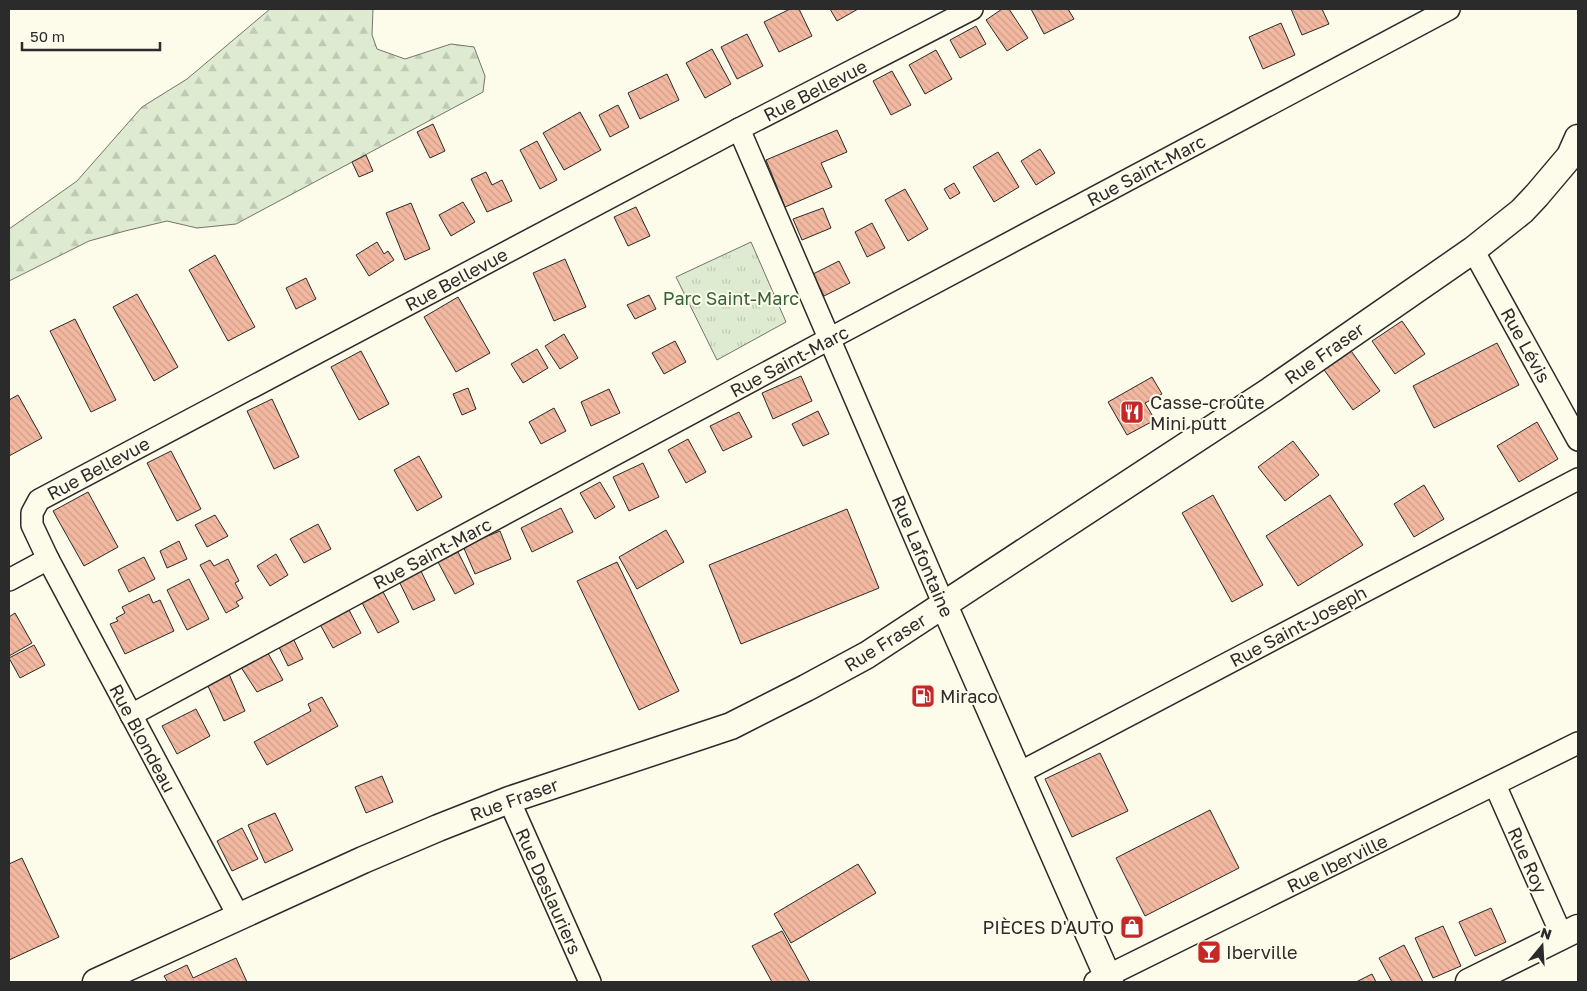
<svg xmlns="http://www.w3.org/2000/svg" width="1587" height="991" viewBox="0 0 1587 991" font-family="'Golos Text',sans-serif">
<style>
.grass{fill:url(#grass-tufts);stroke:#74746e}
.forest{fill:url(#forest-firs);stroke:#74746e}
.building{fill:url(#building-back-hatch);stroke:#2b2b2b}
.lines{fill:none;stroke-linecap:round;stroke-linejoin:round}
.minor-casing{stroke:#2b2b2b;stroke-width:24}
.major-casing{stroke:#2b2b2b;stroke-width:29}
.minor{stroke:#fdfbea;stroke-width:21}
.major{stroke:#fdfbea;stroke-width:26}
.labels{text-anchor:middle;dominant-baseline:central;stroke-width:4;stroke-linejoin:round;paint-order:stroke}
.street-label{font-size:18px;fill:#2b2b2b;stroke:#fdfbea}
.park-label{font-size:18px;fill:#34623c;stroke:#fdfbea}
.poi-label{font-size:18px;fill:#2b2b2b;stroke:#fdfbea;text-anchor:start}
</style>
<defs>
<pattern id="grass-tufts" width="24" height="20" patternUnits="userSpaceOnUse" patternTransform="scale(1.25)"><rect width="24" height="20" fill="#deebd1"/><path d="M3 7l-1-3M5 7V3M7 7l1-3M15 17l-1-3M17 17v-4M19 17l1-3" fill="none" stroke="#bfcab4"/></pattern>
<pattern id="forest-firs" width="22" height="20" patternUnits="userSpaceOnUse" patternTransform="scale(1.25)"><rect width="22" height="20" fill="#deebd1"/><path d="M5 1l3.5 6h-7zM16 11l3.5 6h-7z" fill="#bfcab4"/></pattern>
<pattern id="building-back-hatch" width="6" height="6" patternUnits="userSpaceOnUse" patternTransform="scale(1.25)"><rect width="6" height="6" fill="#f2b8a0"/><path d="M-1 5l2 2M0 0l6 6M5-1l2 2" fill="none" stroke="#d09e8a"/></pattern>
</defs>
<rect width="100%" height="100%" fill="#fdfbea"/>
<path class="grass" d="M 751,242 L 786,322 L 717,360 L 676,277 Z"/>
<path class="forest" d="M 270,9 L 373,9 L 372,35 L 377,49 L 405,59 L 451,44 L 474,47 L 485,76 L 483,92 L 236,224 L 197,228 L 167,221 L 125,231 L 89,241 L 9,281 L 9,229 L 77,181 L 142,107 L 187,79 Z"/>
<g class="building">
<path d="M 790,9 L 799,9 L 812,36 L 779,52 L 764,22 Z"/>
<path d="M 830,9 L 858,9 L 837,21 Z"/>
<path d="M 1002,9 L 1009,9 L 1028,38 L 1007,51 L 986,20 Z"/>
<path d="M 1031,9 L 1068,9 L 1074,19 L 1044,34 Z"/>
<path d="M 1291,9 L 1322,9 L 1329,24 L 1302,35 Z"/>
<path d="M 1281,23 L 1295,55 L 1263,69 L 1249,37 Z"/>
<path d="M 976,26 L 986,44 L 960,58 L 950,40 Z"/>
<path d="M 747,34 L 763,66 L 737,79 L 721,47 Z"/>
<path d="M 712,49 L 731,84 L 705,98 L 686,63 Z"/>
<path d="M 936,50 L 952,79 L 925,94 L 909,65 Z"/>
<path d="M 892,71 L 911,105 L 891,115 L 873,81 Z"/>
<path d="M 667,74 L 679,100 L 640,119 L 628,93 Z"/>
<path d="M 618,105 L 629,127 L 610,137 L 599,115 Z"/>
<path d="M 580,112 L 601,150 L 564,170 L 543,133 Z"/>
<path d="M 433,124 L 445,151 L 430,158 L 417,132 Z"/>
<path d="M 837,130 L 847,152 L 821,163 L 832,187 L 785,207 L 766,160 Z"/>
<path d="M 537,141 L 557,180 L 540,189 L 520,150 Z"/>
<path d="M 1040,149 L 1055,173 L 1036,185 L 1021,161 Z"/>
<path d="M 998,152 L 1019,187 L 994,202 L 973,167 Z"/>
<path d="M 366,155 L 373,171 L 359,177 L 352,162 Z"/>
<path d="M 486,172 L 492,185 L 502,180 L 512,201 L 487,212 L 471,179 Z"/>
<path d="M 954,183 L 960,193 L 950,199 L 944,189 Z"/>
<path d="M 905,189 L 928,229 L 908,241 L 885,200 Z"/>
<path d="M 463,202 L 475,222 L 451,236 L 439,215 Z"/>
<path d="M 411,203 L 430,249 L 405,260 L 386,213 Z"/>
<path d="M 636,207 L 650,236 L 628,246 L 614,217 Z"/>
<path d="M 823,208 L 831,228 L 802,240 L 793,219 Z"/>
<path d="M 872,223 L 885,248 L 867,257 L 855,232 Z"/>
<path d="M 377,242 L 384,254 L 388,251 L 394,260 L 369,276 L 356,255 Z"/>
<path d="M 215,255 L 255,327 L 228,341 L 189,270 Z"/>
<path d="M 565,259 L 586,307 L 554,321 L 533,273 Z"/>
<path d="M 839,261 L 850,283 L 824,296 L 813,274 Z"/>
<path d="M 306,278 L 316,299 L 296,309 L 286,288 Z"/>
<path d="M 137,294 L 178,367 L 154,381 L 113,307 Z"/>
<path d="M 649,295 L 656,309 L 635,319 L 627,305 Z"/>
<path d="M 458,297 L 490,353 L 456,372 L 424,317 Z"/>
<path d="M 75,319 L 116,400 L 91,412 L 50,331 Z"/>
<path d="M 1402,321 L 1425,354 L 1395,374 L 1372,341 Z"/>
<path d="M 564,334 L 578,358 L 560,369 L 545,346 Z"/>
<path d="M 675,341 L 686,362 L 664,374 L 652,353 Z"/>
<path d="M 1497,343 L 1519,385 L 1434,428 L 1413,386 Z"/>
<path d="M 1349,348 L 1380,391 L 1353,410 L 1322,367 Z"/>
<path d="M 537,349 L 548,368 L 523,383 L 511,364 Z"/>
<path d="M 361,351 L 389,404 L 359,420 L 331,367 Z"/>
<path d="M 801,376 L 812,401 L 773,419 L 762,393 Z"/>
<path d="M 1152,377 L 1162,394 L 1145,403 L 1155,420 L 1127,435 L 1108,402 Z"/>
<path d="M 468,388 L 476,409 L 462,415 L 453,394 Z"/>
<path d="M 609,389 L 620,413 L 591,426 L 581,402 Z"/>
<path d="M 18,395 L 42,438 L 9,456 L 9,400 Z"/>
<path d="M 272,399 L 299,457 L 274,469 L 247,411 Z"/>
<path d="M 554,408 L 566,431 L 541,444 L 529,422 Z"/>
<path d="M 818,411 L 829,434 L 803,446 L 792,424 Z"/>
<path d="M 739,412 L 752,437 L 723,451 L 710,426 Z"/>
<path d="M 1537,422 L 1558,459 L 1519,482 L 1497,446 Z"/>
<path d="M 688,439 L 706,472 L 686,483 L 668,450 Z"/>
<path d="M 1293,441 L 1319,475 L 1285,501 L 1258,467 Z"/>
<path d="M 171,451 L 201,509 L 177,521 L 147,463 Z"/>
<path d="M 419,456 L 442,497 L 417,511 L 394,470 Z"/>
<path d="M 643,463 L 659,497 L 629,511 L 613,477 Z"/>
<path d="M 600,482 L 615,507 L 595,519 L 580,493 Z"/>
<path d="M 1424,485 L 1444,519 L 1414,537 L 1394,504 Z"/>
<path d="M 88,492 L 118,547 L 84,566 L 53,511 Z"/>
<path d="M 1213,495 L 1263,585 L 1232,602 L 1182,513 Z"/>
<path d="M 1330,495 L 1363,545 L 1298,586 L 1266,536 Z"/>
<path d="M 561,508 L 573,532 L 532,552 L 521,528 Z"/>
<path d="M 847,509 L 879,588 L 741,644 L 709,565 Z"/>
<path d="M 215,515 L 228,536 L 207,547 L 195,525 Z"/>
<path d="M 318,524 L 331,549 L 304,563 L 290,539 Z"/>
<path d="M 666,530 L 684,562 L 637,589 L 619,557 Z"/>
<path d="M 500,531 L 511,559 L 475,574 L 463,546 Z"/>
<path d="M 179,541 L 187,559 L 167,568 L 160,551 Z"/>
<path d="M 458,552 L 474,584 L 455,594 L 438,562 Z"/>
<path d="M 276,554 L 288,575 L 270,586 L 257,566 Z"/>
<path d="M 144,557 L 155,579 L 129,592 L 118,570 Z"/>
<path d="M 228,559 L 239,581 L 235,583 L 243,598 L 236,602 L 239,606 L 226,613 L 200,565 L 210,560 L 214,566 Z"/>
<path d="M 617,562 L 679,691 L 639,710 L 577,581 Z"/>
<path d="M 419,567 L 435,600 L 413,610 L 397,577 Z"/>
<path d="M 189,579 L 209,619 L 187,630 L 167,590 Z"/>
<path d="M 381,588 L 399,622 L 378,633 L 360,599 Z"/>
<path d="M 149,594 L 153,603 L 160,600 L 174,631 L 125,654 L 110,624 L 118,621 L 116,618 L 125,613 L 122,607 Z"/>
<path d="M 342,604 L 346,612 L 349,610 L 361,633 L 333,648 L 316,617 Z"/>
<path d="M 15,613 L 32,643 L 9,656 L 9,617 Z"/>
<path d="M 292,636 L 303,659 L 288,666 L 277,643 Z"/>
<path d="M 34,645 L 45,665 L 20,678 L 9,658 Z"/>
<path d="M 264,646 L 283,680 L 257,692 L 237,661 Z"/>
<path d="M 229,674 L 245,711 L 224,721 L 207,684 Z"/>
<path d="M 322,697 L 338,726 L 267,765 L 254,742 L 311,711 L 308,704 Z"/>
<path d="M 196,709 L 210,736 L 177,754 L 162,726 Z"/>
<path d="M 1100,753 L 1128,811 L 1072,837 L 1045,779 Z"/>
<path d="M 382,776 L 393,802 L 366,813 L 355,787 Z"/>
<path d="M 1210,810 L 1239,868 L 1145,916 L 1116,858 Z"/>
<path d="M 275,813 L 293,850 L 265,863 L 248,825 Z"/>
<path d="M 242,828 L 258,859 L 232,871 L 217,841 Z"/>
<path d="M 22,858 L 59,937 L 9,960 L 9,864 Z"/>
<path d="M 858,864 L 876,893 L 791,943 L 774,914 Z"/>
<path d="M 1491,908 L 1506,942 L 1475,956 L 1459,922 Z"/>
<path d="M 1443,926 L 1461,966 L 1433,978 L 1415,938 Z"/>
<path d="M 782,931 L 810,982 L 772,982 L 752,946 Z"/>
<path d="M 1404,945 L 1423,982 L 1392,982 L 1379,958 Z"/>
<path d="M 236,958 L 247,982 L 165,982 L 167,981 L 164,976 L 187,965 L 193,978 Z"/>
<path d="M 1372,974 L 1376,982 L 1356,982 Z"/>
</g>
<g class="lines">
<g class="minor-casing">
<g id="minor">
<path d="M 739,129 L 944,605"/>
<path d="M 1473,250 L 1578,440"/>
<path d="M 9,580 L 48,559"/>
<path d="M 131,715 L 829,339 L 1449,9"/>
<path d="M 1019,773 L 1578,479"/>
<path d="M 1495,785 L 1562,936"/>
<path d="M 509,800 L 590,982"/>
<path d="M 239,917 L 48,559 L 32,525 L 32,513 L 39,500 L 739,129 L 972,9"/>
<path d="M 1095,982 L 1578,743"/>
</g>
</g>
<g class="major-casing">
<g id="major">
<path d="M 944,605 L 1110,982"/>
<path d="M 96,982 L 363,860 L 438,828 L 509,800 L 731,726 L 806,688 L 867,655 L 1271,390 L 1473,250 L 1522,211 L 1537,195 L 1570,156 L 1578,138"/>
<path d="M 1469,982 L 1578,928"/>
</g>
</g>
<use href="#minor" class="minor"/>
<use href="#major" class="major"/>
</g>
<defs>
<g id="restaurant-square" transform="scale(1.25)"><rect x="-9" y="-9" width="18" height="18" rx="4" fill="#c62828" stroke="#fdfbea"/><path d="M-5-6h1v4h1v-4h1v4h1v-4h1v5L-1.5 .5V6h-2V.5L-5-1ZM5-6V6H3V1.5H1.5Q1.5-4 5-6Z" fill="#fff"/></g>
<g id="fuel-square" transform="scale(1.25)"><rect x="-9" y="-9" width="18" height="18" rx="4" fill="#c62828" stroke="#fdfbea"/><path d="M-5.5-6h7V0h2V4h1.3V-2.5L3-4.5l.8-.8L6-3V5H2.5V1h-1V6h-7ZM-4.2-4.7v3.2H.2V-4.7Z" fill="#fff"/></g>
<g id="shop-square" transform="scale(1.25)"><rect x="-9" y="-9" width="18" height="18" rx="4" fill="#c62828" stroke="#fdfbea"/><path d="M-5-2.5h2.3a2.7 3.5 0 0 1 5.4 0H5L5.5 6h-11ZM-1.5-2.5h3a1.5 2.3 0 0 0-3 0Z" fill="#fff"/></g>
<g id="bar-square" transform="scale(1.25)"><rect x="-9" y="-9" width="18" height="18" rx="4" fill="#c62828" stroke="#fdfbea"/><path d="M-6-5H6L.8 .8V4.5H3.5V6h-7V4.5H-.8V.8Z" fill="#fff"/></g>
</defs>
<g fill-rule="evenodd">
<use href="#restaurant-square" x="1132" y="412"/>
<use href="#fuel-square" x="923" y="696"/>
<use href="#shop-square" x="1132" y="927"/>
<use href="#bar-square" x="1209" y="952"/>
</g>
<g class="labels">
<g class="street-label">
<text transform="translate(815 90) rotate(-27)">Rue Bellevue</text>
<text transform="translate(1146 170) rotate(-28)">Rue Saint-Marc</text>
<text transform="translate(456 279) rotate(-28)">Rue Bellevue</text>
<text transform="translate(1526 345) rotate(61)">Rue Lévis</text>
<text transform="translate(1324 353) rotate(-35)">Rue Fraser</text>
<text transform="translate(789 361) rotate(-28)">Rue Saint-Marc</text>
<text transform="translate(98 468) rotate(-28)">Rue Bellevue</text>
<text transform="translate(432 553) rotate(-28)">Rue Saint-Marc</text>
<text transform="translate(923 556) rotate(67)">Rue Lafontaine</text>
<text transform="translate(1298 626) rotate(-28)">Rue Saint-Joseph</text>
<text transform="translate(885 642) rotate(-32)">Rue Fraser</text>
<text transform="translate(143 738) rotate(62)">Rue Blondeau</text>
<text transform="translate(514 799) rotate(-20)">Rue Fraser</text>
<text transform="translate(1528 860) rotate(66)">Rue Roy</text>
<text transform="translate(1337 863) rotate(-26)">Rue Iberville</text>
<text transform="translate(549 891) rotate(66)">Rue Deslauriers</text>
</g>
<g class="park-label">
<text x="731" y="298">Parc Saint-Marc</text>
</g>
<g class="poi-label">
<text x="1150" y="402">Casse-croûte<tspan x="1150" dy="21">Mini putt</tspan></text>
<text x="940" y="696">Miraco</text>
<text x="1114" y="927" text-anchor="end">PIÈCES D'AUTO</text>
<text x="1226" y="952">Iberville</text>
</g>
</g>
<rect width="1587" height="991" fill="none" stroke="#2b2b2b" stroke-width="20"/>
<g transform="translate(1542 946) rotate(18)" stroke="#fdfbea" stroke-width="4" paint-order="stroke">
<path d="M0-4L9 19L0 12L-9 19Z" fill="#2b2b2b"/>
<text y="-8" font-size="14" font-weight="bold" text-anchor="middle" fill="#2b2b2b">N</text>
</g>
<path d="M22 42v8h138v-8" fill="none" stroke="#2b2b2b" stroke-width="2.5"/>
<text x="30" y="42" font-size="15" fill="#2b2b2b" stroke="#fdfbea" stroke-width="4" paint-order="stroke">50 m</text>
</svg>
